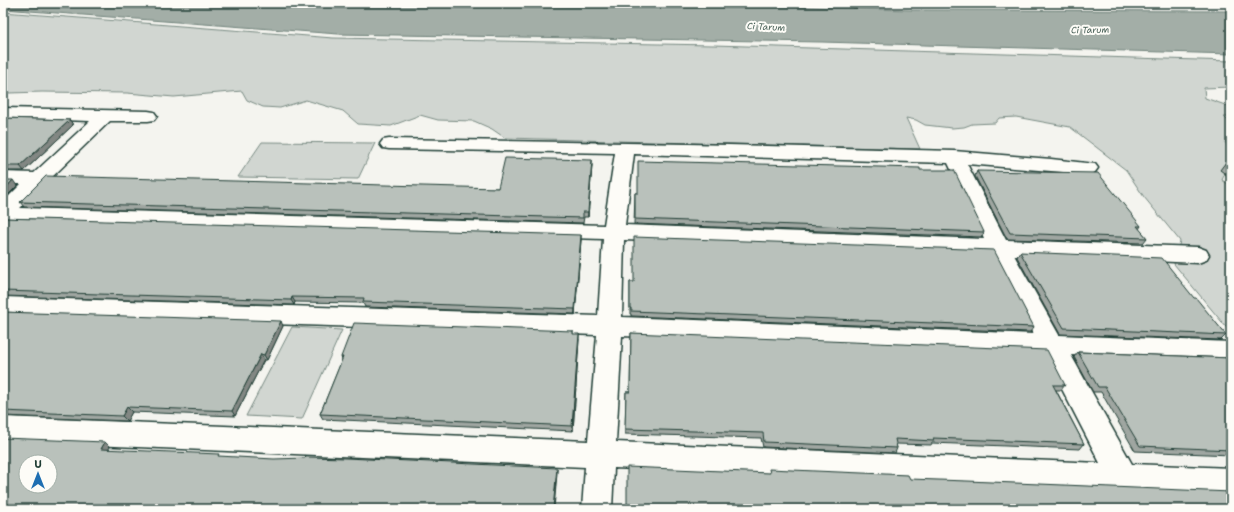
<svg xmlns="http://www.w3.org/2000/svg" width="1234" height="512" viewBox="0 0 1234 512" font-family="'Shantell Sans',sans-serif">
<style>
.green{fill:#d1d6d1;stroke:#788a82}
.water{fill:#a3aea7;stroke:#6e8179}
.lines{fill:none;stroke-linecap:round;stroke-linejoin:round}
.street-casing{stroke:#1f3d34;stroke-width:3}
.street{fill:#fdfcf7;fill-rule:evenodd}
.wall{fill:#9fa6a1;stroke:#1f3d34}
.shaded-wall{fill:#828783;stroke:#1f3d34}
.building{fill:#b9c1bb;stroke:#1f3d34;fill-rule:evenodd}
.labels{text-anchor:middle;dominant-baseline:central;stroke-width:4;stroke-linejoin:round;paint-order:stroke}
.far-water-label{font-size:9px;font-style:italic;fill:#475f56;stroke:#fdfcf7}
</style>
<rect width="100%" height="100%" fill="#f4f4ef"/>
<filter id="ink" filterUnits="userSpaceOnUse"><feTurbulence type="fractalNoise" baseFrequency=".025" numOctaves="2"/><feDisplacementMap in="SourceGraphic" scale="8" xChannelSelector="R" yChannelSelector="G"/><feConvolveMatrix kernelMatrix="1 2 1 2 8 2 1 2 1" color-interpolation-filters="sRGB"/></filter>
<g filter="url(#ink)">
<g class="green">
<path d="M 824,3 L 1032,3 L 973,5 Z"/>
<path d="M 3,12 L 333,38 L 713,45 L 1231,61 L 1231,87 L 1204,88 L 1205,98 L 1231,107 L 1231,117 L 1224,117 L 1231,124 L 1231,140 L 1225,142 C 1234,156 1229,165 1222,180 L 1231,186 L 1231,333 L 1174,264 L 1180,241 L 1144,197 L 1126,170 L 1070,127 L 1016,117 L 999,118 L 995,123 L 972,124 L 964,127 L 952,128 L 925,125 L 916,120 L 906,118 L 920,149 L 505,138 L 492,129 L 474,121 L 438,120 L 420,115 L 391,126 L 358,124 L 343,111 L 306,100 L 280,108 L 263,107 L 247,100 L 242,91 L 174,97 L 127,93 L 42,92 L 9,93 L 3,98 Z"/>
<path d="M 262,142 L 375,143 L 358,179 L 238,177 Z"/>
<path d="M 292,327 L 342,330 L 302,419 L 246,416 Z"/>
</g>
<path class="water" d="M 3,3 L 667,3 L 911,10 L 1231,11 L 1231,54 L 822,42 L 338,34 L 3,9 Z"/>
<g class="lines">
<g class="street-casing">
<path id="street" d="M 3,108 L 148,111 L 154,112 L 157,116 L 154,120 L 148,121 L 110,121 L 20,208 L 604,225 L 615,153 L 389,149 L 383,148 L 380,144 L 383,140 L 389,139 L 689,144 L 954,151 L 1051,159 L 1095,164 L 1098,168 L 1095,172 L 1088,174 L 967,164 L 1006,240 L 1198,247 L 1206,250 L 1209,255 L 1206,260 L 1198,263 L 1014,255 L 1059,335 L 1231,342 L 1231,362 L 1071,355 L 1132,464 L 1231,468 L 1231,496 L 614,468 L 612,509 L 582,509 L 585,467 L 3,441 L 3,417 L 588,441 L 597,335 L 3,315 L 3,297 L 598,316 L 603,239 L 3,221 L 3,202 L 21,184 L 3,184 L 3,172 L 34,173 L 90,121 L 3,118 ZM 634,154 L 948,163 L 984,239 L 625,225 ZM 624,240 L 992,254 L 1033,334 L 622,317 ZM 622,336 L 1044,354 L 1100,463 L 616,442 Z"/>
</g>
<use href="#street" class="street"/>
</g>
<g class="wall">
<path d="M 3,118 L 70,120 L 73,125 L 24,171 L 3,171 Z"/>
<path d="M 1226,162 L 1231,162 L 1231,178 L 1220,170 Z"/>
<path d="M 592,165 L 588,217 L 584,217 L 583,223 L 24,207 L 20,202 L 498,188 Z"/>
<path d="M 920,170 L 984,232 L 982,237 L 634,224 L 635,193 Z"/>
<path d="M 977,171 L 1141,226 L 1139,229 L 1147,238 L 1143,243 L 1007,239 L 975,176 Z"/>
<path d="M 3,218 L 581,240 L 575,314 L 365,307 L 363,303 L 295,302 L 294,305 L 3,296 Z"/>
<path d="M 1020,252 L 1194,298 L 1226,335 L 1221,340 L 1060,334 L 1017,257 Z"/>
<path d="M 630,282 L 1034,327 L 1030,332 L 631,316 L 631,314 L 630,314 Z"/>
<path d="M 3,312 L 283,326 L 267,360 L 264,360 L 235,416 L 132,412 L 127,421 L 3,416 Z"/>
<path d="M 573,331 L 573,334 L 579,339 L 573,431 L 323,419 L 320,414 L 342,360 L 341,357 Z"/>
<path d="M 631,333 L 1065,385 L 1061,390 L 1056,390 L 1084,444 L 1080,449 L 932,443 L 931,445 L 896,444 L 897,448 L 895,453 L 763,447 L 761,438 L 625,434 L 626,392 L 630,392 Z"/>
<path d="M 1078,352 L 1231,358 L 1231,455 L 1135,451 L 1101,392 L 1093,392 L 1074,357 Z"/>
</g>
<g class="shaded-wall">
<path d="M 70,120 L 73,125 L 24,171 L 20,166 Z"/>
<path d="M 592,160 L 592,165 L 588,217 L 588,212 Z"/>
<path d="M 13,180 L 17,186 L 3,200 L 3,191 Z"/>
<path d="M 581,235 L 581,240 L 575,314 L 575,309 Z"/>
<path d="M 292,297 L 295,302 L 294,305 L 291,300 Z"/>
<path d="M 281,321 L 283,326 L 267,360 L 264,355 Z"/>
<path d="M 579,334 L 579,339 L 573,431 L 572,426 Z"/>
<path d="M 261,354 L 264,360 L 235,416 L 232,411 Z"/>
<path d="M 127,407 L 132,412 L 127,421 L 122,416 Z"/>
<path d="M 105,442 L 110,447 L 106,454 L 101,449 Z"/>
<path d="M 557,468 L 557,473 L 554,509 L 553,509 Z"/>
</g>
<g class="building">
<path d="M 3,118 L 70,120 L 20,166 L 3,166 Z"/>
<path d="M 505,158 L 592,160 L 588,212 L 583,212 L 583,218 L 20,202 L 46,176 L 498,188 Z"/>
<path d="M 638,161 L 920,168 L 920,170 L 954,170 L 984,232 L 635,219 L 635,193 L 638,193 Z"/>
<path d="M 1226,162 L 1231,162 L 1231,166 Z"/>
<path d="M 977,171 L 1098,173 L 1141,226 L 1137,226 L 1147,238 L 1010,233 Z"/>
<path d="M 3,180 L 13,180 L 3,191 Z"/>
<path d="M 3,218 L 581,235 L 575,309 L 363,302 L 364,298 L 292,297 L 291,300 L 3,291 Z"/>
<path d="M 634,237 L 994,250 L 1034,327 L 631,311 L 631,308 L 630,308 L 630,282 L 634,282 Z"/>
<path d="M 1020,252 L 1162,258 L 1194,298 L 1196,298 L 1226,335 L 1064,328 Z"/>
<path d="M 3,312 L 281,321 L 264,355 L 261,354 L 232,411 L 127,407 L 122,416 L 3,411 Z"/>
<path d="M 354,323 L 573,331 L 573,334 L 579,334 L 572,426 L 320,414 L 343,357 L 341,357 Z"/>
<path d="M 631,333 L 1047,350 L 1065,385 L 1053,385 L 1084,444 L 933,438 L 934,441 L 895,439 L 897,448 L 764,442 L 763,433 L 625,429 L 626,392 L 630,392 Z"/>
<path d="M 1078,352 L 1231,358 L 1231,450 L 1140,446 L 1105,387 L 1098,387 Z"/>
<path d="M 3,438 L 105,442 L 101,449 L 219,454 L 218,456 L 274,459 L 305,458 L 306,457 L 346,458 L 557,468 L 553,509 L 3,509 ZM 26,462 L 50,462 L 50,486 L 26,486 Z"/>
<path d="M 627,467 L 770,473 L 769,469 L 908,475 L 910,479 L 967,481 L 1231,492 L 1231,509 L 627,509 Z"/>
</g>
</g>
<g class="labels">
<g class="far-water-label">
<text transform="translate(766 27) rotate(3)">Ci Tarum</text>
<text transform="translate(1090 30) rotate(-1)">Ci Tarum</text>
</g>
</g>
<rect width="1234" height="512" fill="none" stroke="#fdfcf7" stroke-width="16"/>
<rect x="8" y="8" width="1218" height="496" fill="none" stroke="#1f3d34" stroke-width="1.5" filter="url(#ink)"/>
<g transform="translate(38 474)"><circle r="19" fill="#fdfcf7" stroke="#a4b0a9"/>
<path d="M0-3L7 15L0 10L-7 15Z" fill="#1f6fb2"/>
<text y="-6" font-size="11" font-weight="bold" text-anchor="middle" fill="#1f3d34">U</text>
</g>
</svg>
